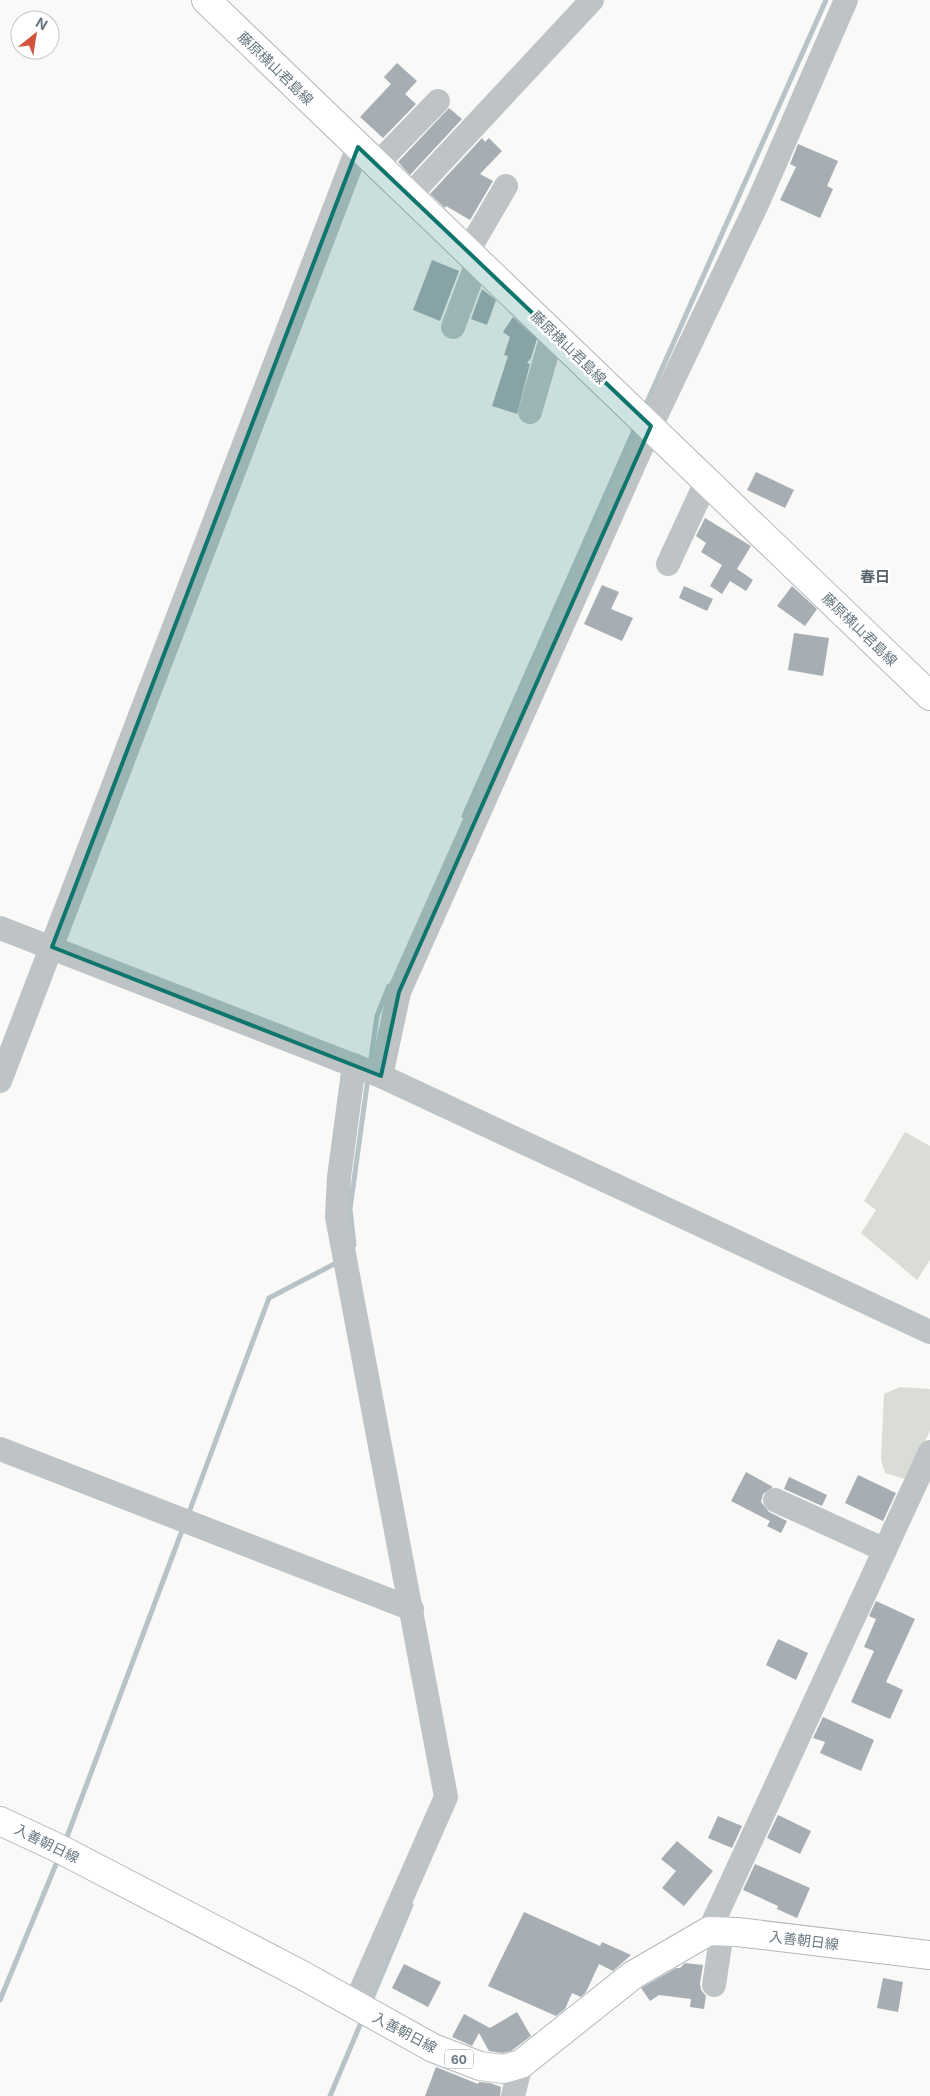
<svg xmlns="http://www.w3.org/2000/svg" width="930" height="2096" viewBox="0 0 930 2096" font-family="Inter,'Noto Sans JP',sans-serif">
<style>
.green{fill:#d9ddd6}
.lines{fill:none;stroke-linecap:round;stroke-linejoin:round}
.stream{stroke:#b7c3c6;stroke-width:5}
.building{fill:#a6aeb3}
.major-casing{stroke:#b2b8bb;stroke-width:30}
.minor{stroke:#bec3c6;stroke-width:24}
.major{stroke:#fff;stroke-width:28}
.marked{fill:#0f766e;fill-opacity:0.2;stroke:#0f766e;stroke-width:4;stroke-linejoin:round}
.labels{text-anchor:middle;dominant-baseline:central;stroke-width:5;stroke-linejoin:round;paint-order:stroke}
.shield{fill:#fff;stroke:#949fa5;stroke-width:1}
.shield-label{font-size:12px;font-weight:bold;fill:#66767f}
.street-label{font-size:14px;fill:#66767f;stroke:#fff}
.neighbourhood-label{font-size:15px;font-weight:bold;fill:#58646b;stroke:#fff}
</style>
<rect width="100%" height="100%" fill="#f9f9f7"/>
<g class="green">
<path d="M 905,1132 L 930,1146 L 930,1260 L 917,1280 L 861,1233 L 876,1210 L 864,1201 Z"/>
<path d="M 900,1387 L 930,1389 L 930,1431 L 905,1479 L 885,1473 L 881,1459 L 884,1394 Z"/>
</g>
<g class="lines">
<g class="stream">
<path d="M 644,409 L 826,0"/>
<path d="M 464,816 L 636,426"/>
<path d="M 370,1065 L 377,1016 L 389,986"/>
<path d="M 354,1245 L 350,1209 L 368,1078"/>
<path d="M 188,1515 L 269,1298 L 340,1261"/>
<path d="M 65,1842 L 183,1528"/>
<path d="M 0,2000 L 59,1857"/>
<path d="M 370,2003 L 411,1905"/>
<path d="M 330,2096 L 363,2018"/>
</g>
</g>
<g class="building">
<path d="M 397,63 L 417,81 L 405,94 L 416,104 L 383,138 L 360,117 L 391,84 L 384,77 Z"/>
<path d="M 449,108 L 462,119 L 410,175 L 398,162 Z"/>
<path d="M 482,138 L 485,142 L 489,138 L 502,151 L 480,174 L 493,181 L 470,220 L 446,206 L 445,208 L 430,194 Z"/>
<path d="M 798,144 L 838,161 L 827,186 L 833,189 L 820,218 L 780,200 L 796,167 L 790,164 Z"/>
<path d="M 432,260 L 459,271 L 440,321 L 413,310 Z"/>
<path d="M 482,289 L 496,300 L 487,325 L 471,319 Z"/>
<path d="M 513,317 L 537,339 L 531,358 L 527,363 L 530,364 L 517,414 L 492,406 L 508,356 L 504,355 L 510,337 L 503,332 Z"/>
<path d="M 756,472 L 794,490 L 785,508 L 747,490 Z"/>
<path d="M 705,518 L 751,546 L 737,569 L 753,580 L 746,591 L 730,581 L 722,594 L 710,586 L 722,565 L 701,552 L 706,543 L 696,536 Z"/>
<path d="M 602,585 L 619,592 L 611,609 L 633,618 L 622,641 L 584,624 Z"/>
<path d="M 684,586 L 713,599 L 707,611 L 679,598 Z"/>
<path d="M 792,586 L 817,609 L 805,626 L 777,606 Z"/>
<path d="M 794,633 L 829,638 L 823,676 L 788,670 Z"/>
<path d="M 746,1472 L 773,1487 L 763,1494 L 761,1502 L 769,1512 L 787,1521 L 781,1533 L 767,1526 L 770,1521 L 731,1501 Z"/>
<path d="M 858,1475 L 896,1493 L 883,1521 L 845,1503 Z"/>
<path d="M 789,1477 L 827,1495 L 822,1506 L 784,1489 Z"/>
<path d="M 876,1601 L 915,1619 L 886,1682 L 903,1690 L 890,1719 L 851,1702 L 874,1651 L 864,1647 L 876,1619 L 869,1616 Z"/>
<path d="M 778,1639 L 808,1653 L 796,1680 L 766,1665 Z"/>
<path d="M 823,1717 L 874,1740 L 861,1771 L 820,1753 L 825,1742 L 813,1738 Z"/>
<path d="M 778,1815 L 811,1831 L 800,1854 L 767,1838 Z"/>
<path d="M 718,1816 L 742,1826 L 732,1848 L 708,1838 Z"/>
<path d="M 677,1841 L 713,1871 L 684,1906 L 662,1888 L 676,1871 L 661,1859 Z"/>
<path d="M 755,1864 L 810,1888 L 797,1918 L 777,1909 L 778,1906 L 743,1890 Z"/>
<path d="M 524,1912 L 600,1946 L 602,1942 L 631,1955 L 613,1971 L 599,1964 L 586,1992 L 581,1997 L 572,1993 L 565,2009 L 556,2016 L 488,1986 Z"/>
<path d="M 685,1963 L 703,1965 L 700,1983 L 701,1990 L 706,1996 L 704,2009 L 690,2007 L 691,1999 L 659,1995 L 650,2001 L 641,1988 L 676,1968 L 680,1968 Z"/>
<path d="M 404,1964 L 441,1982 L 428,2007 L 392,1988 Z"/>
<path d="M 883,1978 L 903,1982 L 898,2012 L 877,2008 Z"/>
<path d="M 517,2012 L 531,2036 L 511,2051 L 502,2053 L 489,2051 L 479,2033 L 472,2046 L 452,2037 L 464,2014 L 490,2028 Z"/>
<path d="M 436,2067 L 478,2084 L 479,2082 L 490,2083 L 501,2087 L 500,2096 L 425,2096 Z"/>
</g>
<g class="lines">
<g class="major-casing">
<g id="major">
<path d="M 206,0 L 930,696"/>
<path d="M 0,1821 L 58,1848 L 302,1975 L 433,2048 L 480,2066 L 503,2069 L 521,2064 L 633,1975 L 709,1931 L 737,1932 L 930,1955"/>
</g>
</g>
<g class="minor">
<path d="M 376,165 L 438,101"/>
<path d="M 410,195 L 592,0"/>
<path d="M 468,251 L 506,186"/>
<path d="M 453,327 L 478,260"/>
<path d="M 530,412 L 553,332"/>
<path d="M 668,564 L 707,480"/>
<path d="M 0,928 L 381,1076 L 930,1332"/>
<path d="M 354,1065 L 339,1177 L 337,1217 L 446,1797 L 354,2006"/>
<path d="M 381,1076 L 399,992 L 651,426 L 759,200 L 846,0"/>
<path d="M 0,1081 L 358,147"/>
<path d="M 0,1449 L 412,1609"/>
<path d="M 775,1500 L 885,1550"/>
<path d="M 709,1931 L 930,1452"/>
<path d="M 714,1985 L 722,1932"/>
<path d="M 513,2096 L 521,2064"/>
</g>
<use href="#major" class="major"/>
</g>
<path class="marked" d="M 358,147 L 651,426 L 399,992 L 381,1076 L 52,947 Z"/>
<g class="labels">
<rect class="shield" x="445" y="2049.5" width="28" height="19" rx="4"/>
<g class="shield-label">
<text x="459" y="2059">60</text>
</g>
<g class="street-label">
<text transform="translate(276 68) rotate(44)">藤原横山君島線</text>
<text transform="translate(569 347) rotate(44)">藤原横山君島線</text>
<text transform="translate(860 629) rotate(44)">藤原横山君島線</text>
<text transform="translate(47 1843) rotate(26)">入善朝日線</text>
<text transform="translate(804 1940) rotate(7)">入善朝日線</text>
<text transform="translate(405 2032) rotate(28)">入善朝日線</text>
</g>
<g class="neighbourhood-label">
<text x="875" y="576">春日</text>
</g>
</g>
<g transform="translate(35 35) rotate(30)"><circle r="24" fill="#ffffff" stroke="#c2c8cc"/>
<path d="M0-4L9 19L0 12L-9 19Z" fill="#d3543d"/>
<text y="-8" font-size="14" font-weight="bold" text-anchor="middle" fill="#66767f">N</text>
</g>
</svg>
